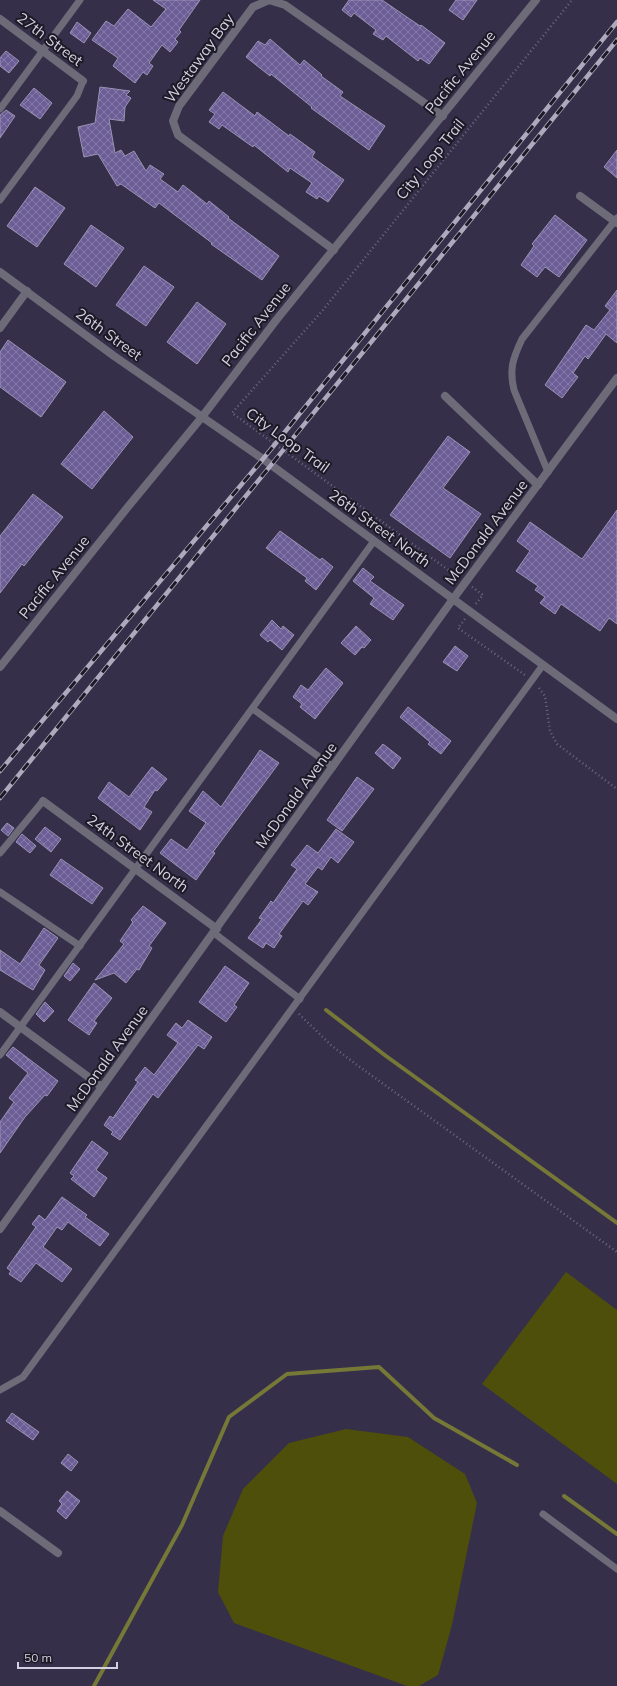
<svg xmlns="http://www.w3.org/2000/svg" width="617" height="1686" viewBox="0 0 617 1686" font-family="Mulish,sans-serif">
<style>
.green{fill:#4d4f0b}
.lines{fill:none;stroke-linecap:round;stroke-linejoin:round}
.stream{stroke:#757836;stroke-width:4}
.building{fill:url(#building-cross-hatch);stroke:#9a93b3}
.path{stroke:#6d677f;stroke-width:2.5;stroke-dasharray:1 3;stroke-linecap:butt}
.service{stroke:#6e6b79;stroke-width:7}
.minor{stroke:#6e6b79;stroke-width:8}
.tertiary{stroke:#6e6b79;stroke-width:8}
.rail-casing{stroke:#aeaabe;stroke-width:4.5}
.rail{stroke:#1d1a26;stroke-width:3;stroke-dasharray:9;stroke-linecap:butt}
.labels{text-anchor:middle;dominant-baseline:central;stroke-width:4;stroke-linejoin:round;paint-order:stroke}
.street-label{font-size:15px;fill:#d3d0e1;stroke:#1d1a26}
</style>
<defs>
<pattern id="building-cross-hatch" width="8" height="8" patternUnits="userSpaceOnUse"><rect width="8" height="8" fill="#6c5d96"/><path d="M0 0l8 8M0 8l8-8" fill="none" stroke="#877ba9"/></pattern>
</defs>
<rect width="100%" height="100%" fill="#362f4a"/>
<g class="green">
<path d="M 566,1272 L 617,1310 L 617,1484 L 482,1384 Z"/>
<path d="M 346,1429 L 408,1437 L 465,1474 L 477,1503 L 452,1625 L 438,1675 L 419,1686 L 407,1686 L 234,1623 L 218,1592 L 223,1536 L 243,1489 L 289,1443 Z"/>
</g>
<g class="lines">
<g class="stream">
<path d="M 326,1010 L 386,1056 L 617,1223"/>
<path d="M 564,1496 L 617,1534"/>
<path d="M 94,1686 L 182,1525 L 229,1417 L 287,1374 L 379,1367 L 434,1418 L 517,1465"/>
</g>
</g>
<g class="building">
<path d="M 153,0 L 200,0 L 179,30 L 181,32 L 175,39 L 178,42 L 170,52 L 162,45 L 149,63 L 153,66 L 147,75 L 143,72 L 135,83 L 113,66 L 118,58 L 92,40 L 106,21 L 114,26 L 128,9 L 151,27 L 166,9 Z"/>
<path d="M 349,0 L 382,0 L 420,26 L 421,25 L 445,43 L 429,64 L 420,58 L 418,61 L 386,36 L 383,40 L 373,34 L 376,30 L 354,13 L 351,17 L 342,10 Z"/>
<path d="M 456,0 L 477,0 L 463,20 L 449,10 Z"/>
<path d="M 77,22 L 91,33 L 84,43 L 70,33 Z"/>
<path d="M 270,39 L 300,65 L 304,60 L 322,75 L 321,76 L 343,92 L 340,96 L 385,126 L 369,150 L 311,108 L 312,107 L 271,74 L 270,76 L 246,57 L 258,41 L 265,45 Z"/>
<path d="M 6,51 L 19,61 L 9,73 L 0,66 L 0,58 Z"/>
<path d="M 100,87 L 130,91 L 126,95 L 131,98 L 125,107 L 124,121 L 109,119 L 115,153 L 121,150 L 125,156 L 134,151 L 146,171 L 150,165 L 164,174 L 160,179 L 178,192 L 183,185 L 207,204 L 209,201 L 229,217 L 228,218 L 279,256 L 262,280 L 211,244 L 212,243 L 159,203 L 155,208 L 121,184 L 117,186 L 98,154 L 84,157 L 78,127 L 95,123 Z"/>
<path d="M 34,88 L 52,103 L 40,119 L 20,105 Z"/>
<path d="M 223,92 L 255,116 L 257,112 L 289,136 L 290,134 L 315,152 L 312,157 L 344,180 L 328,202 L 319,196 L 317,199 L 306,192 L 312,183 L 290,168 L 288,172 L 254,145 L 253,147 L 222,125 L 219,129 L 209,122 L 215,114 L 209,110 Z"/>
<path d="M 6,110 L 15,116 L 0,138 L 0,115 Z"/>
<path d="M 617,150 L 617,178 L 604,167 Z"/>
<path d="M 35,187 L 65,208 L 37,247 L 7,226 Z"/>
<path d="M 555,215 L 587,240 L 559,277 L 545,267 L 537,277 L 521,265 L 534,246 L 532,244 Z"/>
<path d="M 91,225 L 124,248 L 96,287 L 64,264 Z"/>
<path d="M 144,266 L 174,287 L 146,326 L 116,305 Z"/>
<path d="M 617,290 L 617,343 L 606,334 L 588,359 L 585,356 L 573,373 L 578,377 L 562,398 L 545,385 L 586,325 L 594,330 L 610,310 L 605,306 Z"/>
<path d="M 197,302 L 226,324 L 197,364 L 167,342 Z"/>
<path d="M 8,340 L 66,382 L 41,417 L 0,387 L 0,352 Z"/>
<path d="M 104,411 L 133,437 L 92,489 L 61,464 Z"/>
<path d="M 448,436 L 470,452 L 443,488 L 481,514 L 450,558 L 390,515 Z"/>
<path d="M 33,494 L 63,517 L 24,566 L 22,564 L 0,593 L 0,536 Z"/>
<path d="M 617,510 L 617,624 L 609,618 L 600,631 L 561,604 L 555,614 L 540,603 L 545,597 L 535,590 L 538,586 L 516,571 L 530,551 L 517,541 L 530,522 L 582,559 Z"/>
<path d="M 280,531 L 320,560 L 322,558 L 333,567 L 316,590 L 305,581 L 307,578 L 266,548 Z"/>
<path d="M 363,568 L 374,577 L 370,581 L 404,605 L 393,620 L 370,604 L 374,598 L 353,581 Z"/>
<path d="M 272,620 L 281,629 L 283,626 L 294,635 L 282,650 L 270,640 L 268,642 L 260,635 Z"/>
<path d="M 356,626 L 371,640 L 364,648 L 362,647 L 355,655 L 341,643 Z"/>
<path d="M 455,646 L 468,656 L 457,671 L 443,662 Z"/>
<path d="M 326,668 L 343,683 L 315,719 L 300,707 L 302,704 L 293,697 L 301,685 L 308,690 Z"/>
<path d="M 408,707 L 451,741 L 441,754 L 428,744 L 430,742 L 400,717 Z"/>
<path d="M 383,744 L 401,758 L 393,769 L 375,753 Z"/>
<path d="M 260,750 L 279,763 L 213,852 L 215,853 L 196,880 L 160,853 L 171,839 L 187,850 L 206,823 L 189,811 L 203,791 L 221,807 Z"/>
<path d="M 152,767 L 167,779 L 157,791 L 155,790 L 144,807 L 152,812 L 140,830 L 98,798 L 109,782 L 129,797 Z"/>
<path d="M 357,777 L 374,789 L 342,831 L 327,820 Z"/>
<path d="M 7,823 L 14,828 L 8,836 L 1,830 Z"/>
<path d="M 45,827 L 61,839 L 51,852 L 35,839 Z"/>
<path d="M 336,829 L 354,842 L 338,863 L 331,857 L 322,870 L 318,867 L 305,884 L 318,892 L 308,905 L 303,901 L 279,934 L 282,936 L 274,948 L 266,943 L 263,948 L 248,938 L 262,919 L 259,918 L 271,901 L 273,903 L 297,869 L 291,865 L 307,845 L 318,853 Z"/>
<path d="M 22,834 L 36,846 L 30,853 L 16,842 Z"/>
<path d="M 61,859 L 103,888 L 92,904 L 50,875 Z"/>
<path d="M 143,906 L 166,923 L 149,946 L 152,948 L 139,970 L 137,969 L 126,983 L 114,973 L 95,980 L 124,944 L 120,941 L 133,922 L 131,920 Z"/>
<path d="M 44,928 L 58,938 L 39,965 L 45,970 L 33,990 L 0,970 L 0,950 L 20,964 Z"/>
<path d="M 73,963 L 80,969 L 70,981 L 64,976 Z"/>
<path d="M 225,966 L 249,983 L 234,1005 L 237,1007 L 226,1022 L 199,1002 Z"/>
<path d="M 94,983 L 112,998 L 94,1021 L 97,1023 L 89,1035 L 68,1020 Z"/>
<path d="M 45,1002 L 54,1011 L 44,1022 L 36,1014 Z"/>
<path d="M 188,1020 L 212,1037 L 204,1049 L 198,1045 L 158,1098 L 153,1094 L 120,1140 L 111,1134 L 113,1132 L 104,1125 L 110,1116 L 113,1118 L 138,1082 L 135,1080 L 145,1067 L 154,1075 L 178,1043 L 167,1035 L 176,1023 L 182,1028 Z"/>
<path d="M 13,1047 L 58,1081 L 47,1096 L 45,1095 L 25,1117 L 0,1153 L 0,1122 L 14,1102 L 9,1098 L 28,1073 L 6,1055 Z"/>
<path d="M 92,1141 L 108,1153 L 96,1170 L 107,1178 L 94,1197 L 71,1179 L 74,1176 L 70,1173 Z"/>
<path d="M 62,1197 L 87,1215 L 85,1217 L 109,1234 L 100,1246 L 68,1222 L 62,1230 L 57,1227 L 43,1247 L 72,1269 L 62,1282 L 36,1263 L 21,1282 L 9,1274 L 11,1271 L 7,1268 L 36,1227 L 32,1224 L 39,1215 L 45,1220 Z"/>
<path d="M 12,1413 L 39,1432 L 33,1440 L 6,1421 Z"/>
<path d="M 68,1454 L 78,1462 L 71,1471 L 61,1463 Z"/>
<path d="M 67,1491 L 80,1501 L 66,1519 L 57,1511 L 62,1504 L 59,1501 Z"/>
</g>
<g class="lines">
<g class="path">
<path d="M 458,577 L 232,413 L 323,310 L 572,0"/>
<path d="M 472,587 L 483,595 L 475,605"/>
<path d="M 465,619 L 458,628 L 525,675"/>
<path d="M 539,688 L 545,696 L 550,731 L 557,744 L 617,789"/>
<path d="M 299,1014 L 332,1046 L 357,1065 L 617,1252"/>
</g>
<g class="service">
<path d="M 0,109 L 80,0"/>
<path d="M 0,200 L 77,96 L 83,81"/>
<path d="M 548,472 L 514,390 C 509,369 513,358 522,339 L 617,218"/>
<path d="M 253,709 L 333,767"/>
<path d="M 0,853 L 43,801"/>
<path d="M 0,892 L 80,946"/>
<path d="M 214,933 L 300,999"/>
<path d="M 0,1055 L 374,541"/>
<path d="M 0,1390 L 23,1377 L 543,665"/>
<path d="M 543,1514 L 617,1569"/>
</g>
<g class="minor">
<path d="M 0,19 L 83,81"/>
<path d="M 580,196 L 617,223"/>
<path d="M 334,250 L 178,135 L 173,121 L 179,106 L 253,7 L 269,0 L 285,5 L 443,116"/>
<path d="M 0,328 L 27,291"/>
<path d="M 617,378 L 453,599 L 617,719"/>
<path d="M 445,396 L 538,485"/>
<path d="M 0,667 L 127,508 L 202,417 L 277,319 L 536,0"/>
<path d="M 43,801 L 217,929"/>
<path d="M 0,1012 L 102,1087"/>
<path d="M 0,1511 L 58,1553"/>
</g>
<path class="tertiary" d="M 0,272 L 114,356 L 263,459 L 453,599 L 0,1229"/>
<g class="rail-casing">
<g id="rail">
<path d="M 0,771 L 263,459 L 617,22"/>
<path d="M 0,798 L 617,40"/>
</g>
</g>
<use href="#rail" class="rail"/>
</g>
<g class="labels">
<g class="street-label">
<text transform="translate(50 39) rotate(37)">27th Street</text>
<text transform="translate(199 58) rotate(-54)">Westaway Bay</text>
<text transform="translate(460 72) rotate(-51)">Pacific Avenue</text>
<text transform="translate(430 159) rotate(-51)">City Loop Trail</text>
<text transform="translate(256 324) rotate(-52)">Pacific Avenue</text>
<text transform="translate(109 334) rotate(36)">26th Street</text>
<text transform="translate(288 440) rotate(36)">City Loop Trail</text>
<text transform="translate(380 528) rotate(36)">26th Street North</text>
<text transform="translate(486 532) rotate(-53)">McDonald Avenue</text>
<text transform="translate(54 577) rotate(-51)">Pacific Avenue</text>
<text transform="translate(296 795) rotate(-54)">McDonald Avenue</text>
<text transform="translate(138 853) rotate(36)">24th Street North</text>
<text transform="translate(107 1058) rotate(-54)">McDonald Avenue</text>
</g>
</g>
<path d="M18 1662v6h99v-6" fill="none" stroke="#d3d0e1" stroke-width="2"/>
<text x="24" y="1662" font-size="12" fill="#d3d0e1" stroke="#1d1a26" stroke-width="3" paint-order="stroke">50 m</text>
</svg>
